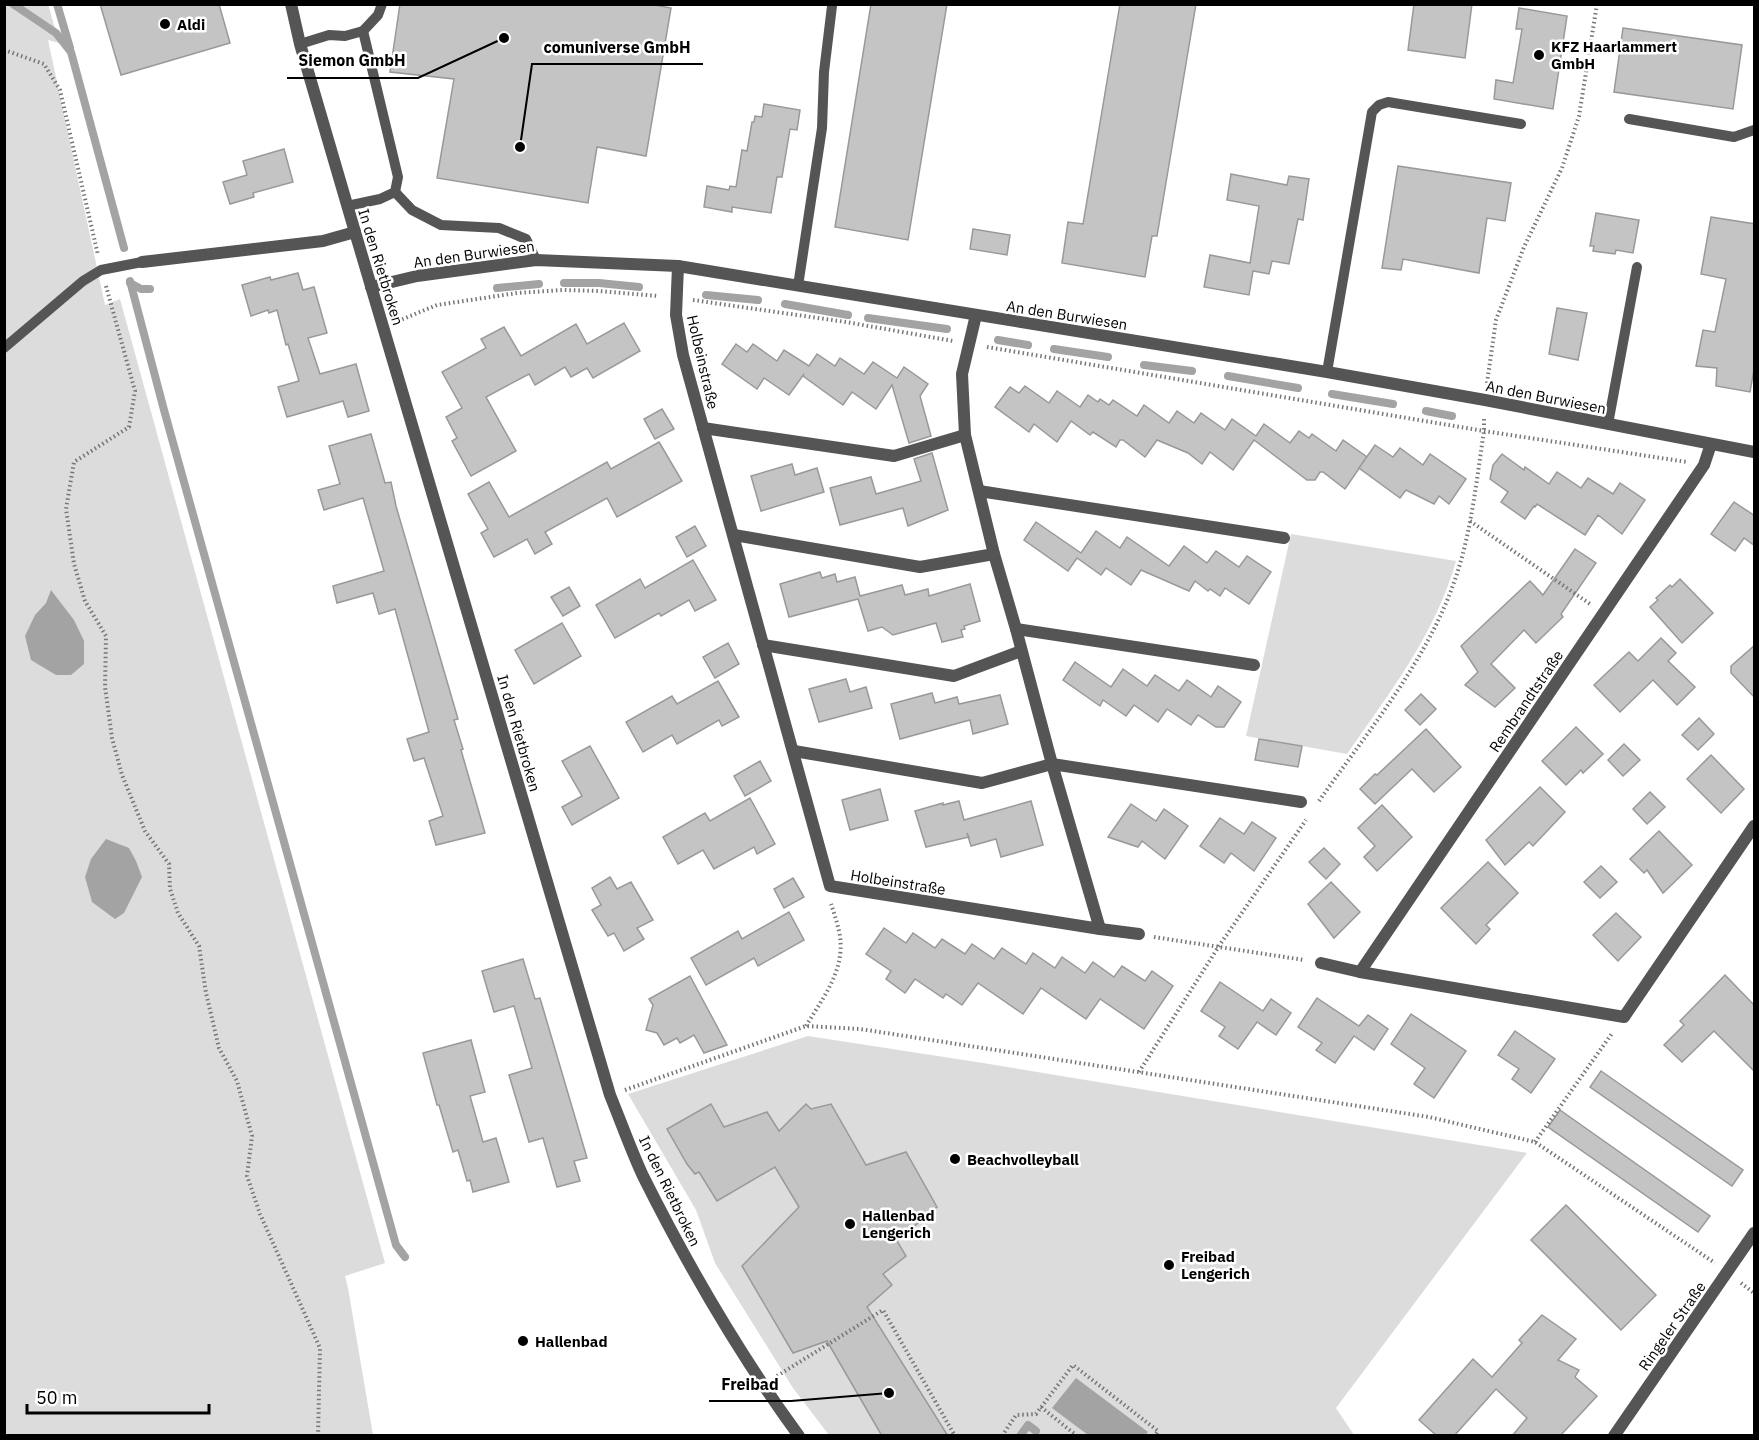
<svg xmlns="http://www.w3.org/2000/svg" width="1759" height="1440" viewBox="0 0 1759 1440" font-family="'IBM Plex Sans',sans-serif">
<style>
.green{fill:#dcdcdc}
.water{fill:#a3a3a3}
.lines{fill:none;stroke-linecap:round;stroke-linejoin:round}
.stream{stroke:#a3a3a3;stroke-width:8}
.building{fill:#c4c4c4;stroke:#999;stroke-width:1.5}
.path{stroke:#777;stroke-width:4;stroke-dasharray:1.5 3;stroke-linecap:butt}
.service{stroke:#555;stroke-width:10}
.minor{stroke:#555;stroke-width:12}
.poi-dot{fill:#000;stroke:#fff;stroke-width:2}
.labels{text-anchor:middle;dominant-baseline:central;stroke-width:5;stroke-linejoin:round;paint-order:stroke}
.poi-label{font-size:15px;font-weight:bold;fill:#000;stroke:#fff;text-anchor:start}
.street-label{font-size:15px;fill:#000;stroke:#fff}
.leader{fill:none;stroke:#000;stroke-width:2}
.callout-dot{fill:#000;stroke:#fff;stroke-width:2}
.callout-label{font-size:16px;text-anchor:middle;font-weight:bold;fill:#000;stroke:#fff;stroke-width:5;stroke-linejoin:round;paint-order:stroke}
</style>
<rect width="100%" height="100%" fill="#fff"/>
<g class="green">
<path d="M 48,4 L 59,43 L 48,40 L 105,305 L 120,299 L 385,1263 L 345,1276 L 348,1288 L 373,1435 L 5,1436 L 4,5 Z"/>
<path d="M 1291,534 L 1456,561 C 1435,635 1390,692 1347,754 L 1246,736 Z"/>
<path d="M 808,1036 L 983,1063 L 1527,1153 L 1336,1408 L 1354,1435 L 829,1435 L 793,1388 L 715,1263 L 696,1210 L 628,1094 Z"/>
</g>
<g class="water">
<path d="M 51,590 L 74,620 L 84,641 L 84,664 L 71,675 L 56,675 L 31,660 L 25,636 L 35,615 L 46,603 Z"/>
<path d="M 106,839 L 129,848 L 136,861 L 142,877 L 124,913 L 115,919 L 92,902 L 85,877 L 91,859 Z"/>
<path d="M 1076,1378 L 1148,1432 L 1145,1435 L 1088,1435 L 1052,1408 Z"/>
</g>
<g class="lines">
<g class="stream">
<path d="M 13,4 L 56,33 L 71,52 L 124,248"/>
<path d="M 57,4 L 70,48"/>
<path d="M 130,281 L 164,410 L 396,1245 L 405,1257"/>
<path d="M 130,283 L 141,289 L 150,289"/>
<path d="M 564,283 L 599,283 L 639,287"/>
<path d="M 497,288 L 539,284"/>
<path d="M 706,295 L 758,300"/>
<path d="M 785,304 L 848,315"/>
<path d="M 868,318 L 947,329"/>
<path d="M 998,340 L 1028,345"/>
<path d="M 1054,349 L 1108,357"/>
<path d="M 1144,365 L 1192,371"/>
<path d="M 1228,376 L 1298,388"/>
<path d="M 1332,394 L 1393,404"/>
<path d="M 1426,411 L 1452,416"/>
<path d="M 1020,1436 L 1028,1425 L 1036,1431"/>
</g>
</g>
<g class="building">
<path d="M 100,4 L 219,4 L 230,43 L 121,75 Z"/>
<path d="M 400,4 L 650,4 L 671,8 L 646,156 L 597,147 L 588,203 L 437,178 L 454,79 L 390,72 Z"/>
<path d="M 871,4 L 947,4 L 908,240 L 835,227 Z"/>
<path d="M 1120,4 L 1196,4 L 1157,236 L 1152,236 L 1145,277 L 1062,263 L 1068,222 L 1083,224 Z"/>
<path d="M 1414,4 L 1472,4 L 1465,58 L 1408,50 Z"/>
<path d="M 1519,8 L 1567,16 L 1553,109 L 1494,99 L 1496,80 L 1513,83 L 1522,29 L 1516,29 Z"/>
<path d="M 1623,28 L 1742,45 L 1733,109 L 1614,92 Z"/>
<path d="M 764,104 L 800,110 L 797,130 L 790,129 L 782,177 L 777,177 L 771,213 L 732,207 L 732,212 L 704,207 L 707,186 L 729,190 L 730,186 L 736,187 L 742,150 L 747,151 L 752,122 L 754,122 L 755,116 L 762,117 Z"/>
<path d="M 284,149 L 293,182 L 253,193 L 254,197 L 230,204 L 223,182 L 247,175 L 243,161 Z"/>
<path d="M 1398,166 L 1511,183 L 1505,221 L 1487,218 L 1479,273 L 1403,259 L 1401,270 L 1382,268 Z"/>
<path d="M 1231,174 L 1287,185 L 1289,176 L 1309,179 L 1303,220 L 1298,219 L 1289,264 L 1272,261 L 1269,274 L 1253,271 L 1249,295 L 1204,287 L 1210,255 L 1250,263 L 1259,206 L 1227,200 Z"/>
<path d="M 1596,213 L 1639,220 L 1633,253 L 1616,250 L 1615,254 L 1593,251 L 1594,246 L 1590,246 Z"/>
<path d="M 1711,217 L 1755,224 L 1755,364 L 1750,392 L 1716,386 L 1717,368 L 1696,366 L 1703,330 L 1715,332 L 1726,279 L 1701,274 Z"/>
<path d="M 973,229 L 1010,235 L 1007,255 L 970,249 Z"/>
<path d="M 298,273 L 303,290 L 314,287 L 327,333 L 308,338 L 320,374 L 356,364 L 369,411 L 348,417 L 343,401 L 287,417 L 278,387 L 299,381 L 288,344 L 286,345 L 277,310 L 269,313 L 268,310 L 251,316 L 242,285 L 270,277 L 271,280 Z"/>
<path d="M 1557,308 L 1587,313 L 1578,360 L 1549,354 Z"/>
<path d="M 624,323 L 640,351 L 593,378 L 587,368 L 571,377 L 565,367 L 535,385 L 529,374 L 486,397 L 516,451 L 471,476 L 452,441 L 457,438 L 446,417 L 462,408 L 442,372 L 486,348 L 481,339 L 504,327 L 521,356 L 576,324 L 587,344 Z"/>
<path d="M 736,344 L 747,352 L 753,344 L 777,361 L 784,350 L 809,366 L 817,354 L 835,366 L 840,358 L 864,374 L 873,362 L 897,378 L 904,367 L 928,384 L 920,396 L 931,436 L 909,443 L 892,385 L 876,409 L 852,392 L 843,405 L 803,376 L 804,374 L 789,395 L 764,378 L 757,389 L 722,364 Z"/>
<path d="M 1025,386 L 1049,403 L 1057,391 L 1080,407 L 1088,395 L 1098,402 L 1100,399 L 1109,405 L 1113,400 L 1137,416 L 1144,405 L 1169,423 L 1177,411 L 1194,423 L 1201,413 L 1225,430 L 1232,419 L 1256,436 L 1264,424 L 1290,443 L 1299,431 L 1309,438 L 1312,434 L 1336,451 L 1343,440 L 1367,457 L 1345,489 L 1323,472 L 1320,472 L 1315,480 L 1307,480 L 1254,440 L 1233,470 L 1210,452 L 1202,464 L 1188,453 L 1157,440 L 1145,457 L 1123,440 L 1120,440 L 1116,447 L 1093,432 L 1090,435 L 1071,421 L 1057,442 L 1034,424 L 1029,432 L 995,407 L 1010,387 L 1019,393 Z"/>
<path d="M 662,409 L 674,429 L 655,439 L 644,419 Z"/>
<path d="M 371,434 L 385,483 L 391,482 L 396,506 L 458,719 L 454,720 L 463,749 L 461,750 L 485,833 L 436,845 L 429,821 L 443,816 L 424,758 L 414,761 L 407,739 L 429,732 L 395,609 L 379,614 L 373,593 L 337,603 L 333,586 L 384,571 L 363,498 L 324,510 L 318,490 L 340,484 L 329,446 Z"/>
<path d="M 659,442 L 682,481 L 617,517 L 607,498 L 545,532 L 552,544 L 535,554 L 527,539 L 494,557 L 481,533 L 488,529 L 468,494 L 489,482 L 509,517 L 607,462 L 611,469 Z"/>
<path d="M 1375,445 L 1393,457 L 1400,448 L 1423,465 L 1430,454 L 1466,479 L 1449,504 L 1439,496 L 1434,504 L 1406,490 L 1400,498 L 1359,468 Z"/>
<path d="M 932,453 L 948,510 L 908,526 L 903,508 L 840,525 L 830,488 L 871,477 L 876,494 L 921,481 L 914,459 Z"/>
<path d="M 1502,454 L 1524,470 L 1525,467 L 1549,484 L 1557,472 L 1581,488 L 1588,478 L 1613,494 L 1620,483 L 1645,500 L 1622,534 L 1598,515 L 1585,535 L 1537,504 L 1535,507 L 1534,506 L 1525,519 L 1501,502 L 1508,492 L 1490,479 L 1493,465 Z"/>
<path d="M 792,464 L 795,475 L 817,468 L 824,492 L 761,511 L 751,476 Z"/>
<path d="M 1734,502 L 1755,516 L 1755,546 L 1744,538 L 1735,551 L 1711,534 Z"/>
<path d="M 1036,522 L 1081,553 L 1096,531 L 1120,548 L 1127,537 L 1169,566 L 1184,546 L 1207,563 L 1216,551 L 1239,567 L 1247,556 L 1271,572 L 1249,604 L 1225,588 L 1220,596 L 1210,589 L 1208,591 L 1195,581 L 1189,591 L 1141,570 L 1131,585 L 1106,568 L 1101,575 L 1077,558 L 1068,571 L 1024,540 Z"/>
<path d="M 695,526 L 706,546 L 687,557 L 676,537 Z"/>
<path d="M 1575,549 L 1596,563 L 1561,614 L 1563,617 L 1536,643 L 1524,630 L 1491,664 L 1515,688 L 1495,707 L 1465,685 L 1478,672 L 1461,646 L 1530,581 L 1543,595 Z"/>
<path d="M 693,560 L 716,600 L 695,611 L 689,600 L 661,616 L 659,613 L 615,638 L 596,605 L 640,579 L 645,588 Z"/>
<path d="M 820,572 L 822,578 L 835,574 L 837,582 L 855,577 L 860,596 L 902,585 L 905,595 L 928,589 L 929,596 L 970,584 L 980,621 L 964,626 L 965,629 L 961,630 L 963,637 L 942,642 L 936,623 L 893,635 L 882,627 L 868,631 L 858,599 L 789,617 L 780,584 Z"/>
<path d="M 1680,579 L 1713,613 L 1682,643 L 1650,607 L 1658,600 L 1656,598 L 1670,585 L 1672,587 Z"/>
<path d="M 569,587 L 580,606 L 563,616 L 551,597 Z"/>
<path d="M 562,623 L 581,656 L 534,684 L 515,650 Z"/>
<path d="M 1661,638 L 1676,653 L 1668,661 L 1695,687 L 1677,705 L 1653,680 L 1620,712 L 1594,685 L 1629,652 L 1638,661 Z"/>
<path d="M 728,643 L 739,664 L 715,678 L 703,657 Z"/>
<path d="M 1755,645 L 1755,698 L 1731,673 L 1731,666 Z"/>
<path d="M 1075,662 L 1111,687 L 1123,669 L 1147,686 L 1155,675 L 1179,691 L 1187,680 L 1211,697 L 1218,686 L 1241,702 L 1224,727 L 1216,727 L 1198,715 L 1191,725 L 1167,709 L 1158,722 L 1134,705 L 1126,716 L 1103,700 L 1100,706 L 1063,680 Z"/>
<path d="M 846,679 L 850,692 L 866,687 L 872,708 L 819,722 L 809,689 Z"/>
<path d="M 718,681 L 739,717 L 722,726 L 719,720 L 677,744 L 672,735 L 643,752 L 626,722 L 672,696 L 677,704 Z"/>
<path d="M 932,693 L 935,703 L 957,697 L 959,704 L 1000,695 L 1008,724 L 973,734 L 970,720 L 900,739 L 891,704 Z"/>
<path d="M 1421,694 L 1436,709 L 1420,725 L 1405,710 Z"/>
<path d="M 1699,718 L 1714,734 L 1698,750 L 1682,735 Z"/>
<path d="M 1576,727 L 1603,754 L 1583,773 L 1581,770 L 1566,785 L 1542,761 Z"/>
<path d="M 1426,729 L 1461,767 L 1434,792 L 1412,769 L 1375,804 L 1360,789 L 1375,774 L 1377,775 Z"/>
<path d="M 1259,739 L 1302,746 L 1298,767 L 1255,760 Z"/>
<path d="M 1624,744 L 1640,760 L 1623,776 L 1608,760 Z"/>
<path d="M 590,746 L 619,798 L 572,825 L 562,807 L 582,796 L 562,761 Z"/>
<path d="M 1711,755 L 1744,789 L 1721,813 L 1687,779 Z"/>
<path d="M 760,761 L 771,781 L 745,796 L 734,776 Z"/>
<path d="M 1540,787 L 1565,812 L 1533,846 L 1529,842 L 1505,865 L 1486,840 Z"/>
<path d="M 880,789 L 888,820 L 850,830 L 842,800 Z"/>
<path d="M 1650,792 L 1665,807 L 1647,824 L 1633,809 Z"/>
<path d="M 750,798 L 775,844 L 757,854 L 754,847 L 714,869 L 703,850 L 678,864 L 663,837 L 705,813 L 710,821 Z"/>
<path d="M 959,801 L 964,820 L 1031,801 L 1043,845 L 1001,857 L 996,839 L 971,846 L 967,833 L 969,837 L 926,847 L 915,811 L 943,803 L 943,805 Z"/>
<path d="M 1131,804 L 1156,821 L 1164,809 L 1188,826 L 1165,859 L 1142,841 L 1138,847 L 1108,837 Z"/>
<path d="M 1382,805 L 1412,837 L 1377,871 L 1364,857 L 1375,846 L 1358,828 Z"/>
<path d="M 1220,818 L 1244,834 L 1252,822 L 1276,838 L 1254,871 L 1231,853 L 1224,863 L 1200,846 Z"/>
<path d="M 1659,831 L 1692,865 L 1663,893 L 1647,870 L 1644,873 L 1630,859 Z"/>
<path d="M 1324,848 L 1340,864 L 1326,879 L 1309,862 Z"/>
<path d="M 1488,862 L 1518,893 L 1486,925 L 1490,929 L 1476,944 L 1441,908 Z"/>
<path d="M 1601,866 L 1617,882 L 1600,898 L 1584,882 Z"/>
<path d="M 610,877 L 617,889 L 631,882 L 653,920 L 637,928 L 644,939 L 624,951 L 614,933 L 608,936 L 592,910 L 601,905 L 592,888 Z"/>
<path d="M 793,878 L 804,897 L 784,908 L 774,889 Z"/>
<path d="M 1331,882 L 1360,912 L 1334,938 L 1308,904 Z"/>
<path d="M 789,912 L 804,940 L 758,966 L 754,958 L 706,985 L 691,958 L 738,931 L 742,939 Z"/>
<path d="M 1616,913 L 1641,937 L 1618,961 L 1593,935 Z"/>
<path d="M 884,928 L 906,943 L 913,933 L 935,948 L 942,939 L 965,954 L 972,944 L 994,959 L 1002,948 L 1026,964 L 1033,953 L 1055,968 L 1062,957 L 1085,973 L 1093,962 L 1114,977 L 1122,966 L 1145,981 L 1152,971 L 1173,986 L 1144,1029 L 1100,999 L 1086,1019 L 1041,988 L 1023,1014 L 978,983 L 962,1005 L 946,994 L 943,998 L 915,979 L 905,993 L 886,979 L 891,971 L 866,954 Z"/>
<path d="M 523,959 L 535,999 L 540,998 L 587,1158 L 574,1161 L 580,1181 L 557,1187 L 543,1138 L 529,1142 L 509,1075 L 532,1068 L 514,1006 L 494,1012 L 482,971 Z"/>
<path d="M 1725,975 L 1755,1006 L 1755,1072 L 1714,1031 L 1682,1062 L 1664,1045 L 1684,1025 L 1680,1021 Z"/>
<path d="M 690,976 L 727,1045 L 704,1053 L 694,1035 L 680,1043 L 677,1038 L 664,1045 L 657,1033 L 646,1030 L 653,1005 L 649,999 Z"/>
<path d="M 1220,982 L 1263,1011 L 1271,999 L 1291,1013 L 1276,1035 L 1257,1022 L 1238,1049 L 1219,1036 L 1225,1027 L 1201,1011 Z"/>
<path d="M 1317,998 L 1359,1026 L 1368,1015 L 1388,1029 L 1374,1050 L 1354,1036 L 1335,1063 L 1316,1050 L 1322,1043 L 1298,1027 Z"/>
<path d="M 1411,1014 L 1466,1051 L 1434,1098 L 1414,1084 L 1425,1068 L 1391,1044 Z"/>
<path d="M 1515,1031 L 1555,1059 L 1531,1093 L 1512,1079 L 1519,1069 L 1498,1055 Z"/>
<path d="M 471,1040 L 485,1092 L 470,1096 L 483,1142 L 496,1138 L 509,1182 L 473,1192 L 470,1180 L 467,1181 L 458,1150 L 453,1152 L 439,1105 L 437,1105 L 423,1053 Z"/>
<path d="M 1601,1071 L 1743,1170 L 1732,1186 L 1590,1087 Z"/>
<path d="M 711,1104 L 724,1127 L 767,1112 L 779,1131 L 806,1104 L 811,1109 L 831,1104 L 866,1165 L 906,1152 L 937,1207 L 897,1241 L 906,1256 L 883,1274 L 892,1285 L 867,1307 L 948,1436 L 882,1436 L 827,1341 L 793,1353 L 742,1266 L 799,1207 L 775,1167 L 717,1201 L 699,1172 L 695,1174 L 687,1164 L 667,1129 Z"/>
<path d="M 1560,1110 L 1710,1216 L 1698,1232 L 1548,1127 Z"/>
<path d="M 1566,1205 L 1656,1295 L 1621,1330 L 1531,1240 Z"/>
<path d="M 1542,1315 L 1576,1339 L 1558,1360 L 1579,1370 L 1575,1377 L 1597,1396 L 1560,1436 L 1512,1436 L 1527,1418 L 1496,1389 L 1454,1436 L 1437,1436 L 1419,1420 L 1473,1359 L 1492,1377 L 1522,1343 L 1519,1340 Z"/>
</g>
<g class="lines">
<g class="path">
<path d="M 4,50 L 44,64 L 60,90 L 98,255"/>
<path d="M 106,286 L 135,391 L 129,427 L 74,462 L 66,509 L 74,564 L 85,601 L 106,636 L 105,687 L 112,738 L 122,775 L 145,831 L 169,864 L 170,889 L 178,913 L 199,946 L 206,993 L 219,1048 L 237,1081 L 252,1136 L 247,1176 L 260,1214 L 320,1348 L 318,1436"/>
<path d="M 693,300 L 846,322 L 953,341"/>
<path d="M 398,321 L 437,305 L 517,293 L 563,290 L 598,291 L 659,296"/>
<path d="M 987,347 L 1484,431 L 1687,462"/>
<path d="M 1487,383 L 1496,320 L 1524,247 L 1562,168 L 1579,116 L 1597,4"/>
<path d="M 1470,521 L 1590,604"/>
<path d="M 1319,801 C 1366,734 1423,666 1452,588 C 1471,538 1476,483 1484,431 L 1484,417"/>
<path d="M 1154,937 L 1304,960"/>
<path d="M 806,1026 C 824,996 847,968 839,931 C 837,922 834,913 831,904"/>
<path d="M 1139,1072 L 1219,946 L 1306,820"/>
<path d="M 625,1090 L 806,1026 L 860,1029 L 1429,1117 L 1535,1142 L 1715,1263"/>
<path d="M 1535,1142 L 1613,1032"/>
<path d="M 1741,1283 L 1754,1293"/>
<path d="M 777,1376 L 883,1310 L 955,1436"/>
<path d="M 1041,1407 L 1077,1436"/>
<path d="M 1002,1436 L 1016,1415 L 1036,1414 L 1073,1365 L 1158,1431 L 1155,1436"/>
</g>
<g class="service">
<path d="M 300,44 L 329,35 L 345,36 L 363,31 L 378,15 L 382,4"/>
<path d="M 1629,119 L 1734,137 L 1754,130"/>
<path d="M 395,192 L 412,210 L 441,225 L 499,228 L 526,239 L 536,260"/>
<path d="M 347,206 L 380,199 L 395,192 L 398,177 L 363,31"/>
<path d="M 798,286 L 822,128 L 824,72 L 832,6"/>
<path d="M 4,348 L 83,281 L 101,270 L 142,262"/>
<path d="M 1327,372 L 1372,112 L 1379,105 L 1388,102 L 1521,124"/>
<path d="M 1608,424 L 1637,267"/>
</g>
<g class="minor">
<path d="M 291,4 L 300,44 L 355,232 L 610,1095 C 621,1122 631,1150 643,1176 C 688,1266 739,1354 799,1436"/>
<path d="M 142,262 L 323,241 L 355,232"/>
<path d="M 678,266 L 676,315 L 683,355 L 830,886 L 1100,929 L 1052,764 L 1016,629 L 994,554 L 965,435 L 962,374 L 976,315"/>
<path d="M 371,287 L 417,276 L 536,260 L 678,266 L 1327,372 L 1485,400 L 1754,452"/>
<path d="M 703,428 L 894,456 L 965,435"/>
<path d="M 979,491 L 1284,538"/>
<path d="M 734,535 L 920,567 L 994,554"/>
<path d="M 1016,629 L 1254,665"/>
<path d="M 763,645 L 954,676 L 1021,651"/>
<path d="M 794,751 L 982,783 L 1052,764 L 1301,802"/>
<path d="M 1100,929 L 1139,934"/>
<path d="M 1321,963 L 1360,972 L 1624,1017 L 1754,826"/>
<path d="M 1360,972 L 1704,465 L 1711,444"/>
<path d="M 1614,1436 L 1754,1233"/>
</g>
</g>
<g class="poi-dot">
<circle cx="165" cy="24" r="6"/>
<circle cx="1539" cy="55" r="6"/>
<circle cx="955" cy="1159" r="6"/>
<circle cx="850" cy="1224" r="6"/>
<circle cx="1169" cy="1265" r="6"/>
<circle cx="523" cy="1341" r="6"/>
</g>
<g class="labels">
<g class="poi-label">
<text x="177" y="24">Aldi</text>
<text x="1551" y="46">KFZ Haarlammert<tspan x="1551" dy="17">GmbH</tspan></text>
<text x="967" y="1159">Beachvolleyball</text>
<text x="862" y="1215">Hallenbad<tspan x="862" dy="17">Lengerich</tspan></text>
<text x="1181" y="1256">Freibad<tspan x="1181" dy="17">Lengerich</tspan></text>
<text x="535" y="1341">Hallenbad</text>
</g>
<g class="street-label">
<text transform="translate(474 254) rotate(-8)">An den Burwiesen</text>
<text transform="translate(381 267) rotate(73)">In den Rietbroken</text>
<text transform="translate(1067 315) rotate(9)">An den Burwiesen</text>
<text transform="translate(703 362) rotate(77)">Holbeinstraße</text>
<text transform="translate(1546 397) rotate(11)">An den Burwiesen</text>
<text transform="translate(1526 701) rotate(-56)">Rembrandtstraße</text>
<text transform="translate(519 733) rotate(74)">In den Rietbroken</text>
<text transform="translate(898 882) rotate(9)">Holbeinstraße</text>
<text transform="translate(670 1191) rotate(64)">In den Rietbroken</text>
<text transform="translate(1672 1326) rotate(-55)">Ringeler Straße</text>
</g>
</g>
<path class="leader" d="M520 147L532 64H703M504 38L418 78H287M889 1393L791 1401H709"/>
<g class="callout-dot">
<circle cx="520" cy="147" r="6"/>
<circle cx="504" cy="38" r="6"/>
<circle cx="889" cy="1393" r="6"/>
</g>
<g class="callout-label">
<text x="617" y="53">comuniverse GmbH</text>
<text x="352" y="66">Siemon GmbH</text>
<text x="750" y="1390">Freibad</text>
</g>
<rect width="1759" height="1440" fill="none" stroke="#000000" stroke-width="12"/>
<path d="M27 1404v9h182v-9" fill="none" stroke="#000000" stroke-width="3"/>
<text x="36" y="1404" font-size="18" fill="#000000" stroke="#ffffff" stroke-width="4.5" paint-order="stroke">50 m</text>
</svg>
